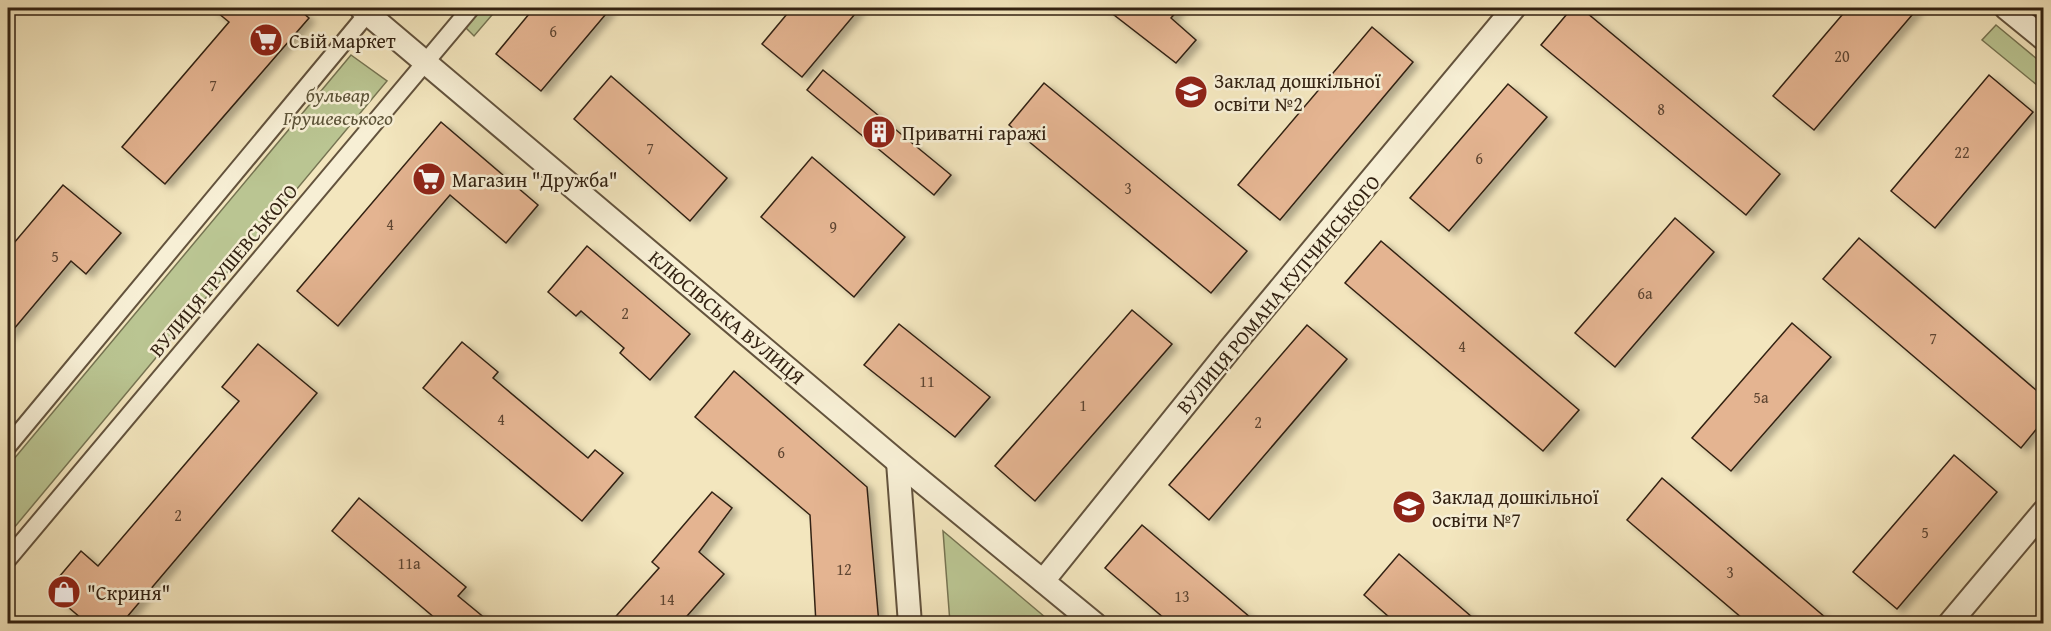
<svg xmlns="http://www.w3.org/2000/svg" width="2051" height="631" viewBox="0 0 2051 631" font-family="'Gentium Book Plus',serif">
<style>
.green{fill:#bac592;stroke:#767452;stroke-width:1.5}
.building{fill:#e4b491;stroke:#332212;stroke-width:1.5;filter:url(#shadow)}
.lines{fill:none;stroke-linecap:round;stroke-linejoin:round}
.pedestrian-casing{stroke:#63533d;stroke-width:20}
.minor-casing{stroke:#63533d;stroke-width:26}
.pedestrian{stroke:#f7efd5;stroke-width:16}
.minor{stroke:#f7efd5;stroke-width:22}
.labels{text-anchor:middle;dominant-baseline:central;stroke-width:5;stroke-linejoin:round;paint-order:stroke}
.number-label{font-size:16px;fill:#5f4632}
.poi-label{font-size:20px;fill:#332212;stroke:#f7efd5;text-anchor:start}
.park-label{font-size:20px;font-style:italic;fill:#5c5338;stroke:#f7efd5}
.street-label{font-size:20px;fill:#332212;stroke:#f7efd5}
</style>
<defs>
<filter id="shadow"><feDropShadow dx="6" dy="4" stdDeviation="3" flood-color="#0004"/></filter>
</defs>
<rect width="100%" height="100%" fill="#f3e6be"/>
<filter id="stains"><feTurbulence type="fractalNoise" baseFrequency=".00333" numOctaves="4"/><feColorMatrix values="0 0 0 0 .2 0 0 0 0 .09 0 0 0 0 .02 0 0 0 .5 -.17"/></filter>
<radialGradient id="worn" r=".72"><stop offset=".6" stop-color="#630" stop-opacity="0"/><stop offset="1" stop-color="#630" stop-opacity=".3"/></radialGradient>
<g class="green">
<path d="M 478,8 L 498,8 L 474,36 L 463,25 Z"/>
<path d="M 2022,8 L 2043,8 L 2043,25 Z"/>
<path d="M 1996,25 L 2043,64 L 2043,90 L 1982,40 Z"/>
<path d="M 351,55 L 387,81 L 8,535 L 8,466 Z"/>
<path d="M 943,531 L 1052,623 L 950,623 Z"/>
</g>
<g class="building">
<path d="M 212,8 L 297,8 L 309,18 L 165,184 L 122,147 L 229,22 Z"/>
<path d="M 534,8 L 611,8 L 541,91 L 496,54 Z"/>
<path d="M 792,8 L 860,8 L 802,77 L 762,44 Z"/>
<path d="M 1105,8 L 1180,8 L 1171,18 L 1196,40 L 1176,63 Z"/>
<path d="M 1572,8 L 1581,8 L 1780,174 L 1746,215 L 1541,45 Z"/>
<path d="M 1848,8 L 1918,8 L 1814,130 L 1773,96 Z"/>
<path d="M 1372,27 L 1413,62 L 1280,220 L 1238,185 Z"/>
<path d="M 823,70 L 951,175 L 934,195 L 807,90 Z"/>
<path d="M 1989,75 L 2033,112 L 1935,228 L 1891,191 Z"/>
<path d="M 611,76 L 727,178 L 690,221 L 574,119 Z"/>
<path d="M 1044,83 L 1247,251 L 1211,293 L 1009,125 Z"/>
<path d="M 1508,84 L 1547,117 L 1449,231 L 1410,198 Z"/>
<path d="M 441,122 L 538,205 L 506,243 L 450,195 L 338,326 L 297,291 Z"/>
<path d="M 812,157 L 905,237 L 854,297 L 761,217 Z"/>
<path d="M 63,185 L 121,233 L 86,274 L 71,261 L 8,336 L 8,250 Z"/>
<path d="M 1675,218 L 1714,252 L 1615,367 L 1575,333 Z"/>
<path d="M 1859,238 L 2043,396 L 2043,421 L 2021,448 L 1823,279 Z"/>
<path d="M 1381,241 L 1579,410 L 1543,451 L 1345,283 Z"/>
<path d="M 587,246 L 690,334 L 650,380 L 620,353 L 624,348 L 581,311 L 576,316 L 548,292 Z"/>
<path d="M 1132,310 L 1172,344 L 1035,501 L 995,466 Z"/>
<path d="M 1792,323 L 1831,357 L 1731,471 L 1692,438 Z"/>
<path d="M 899,324 L 990,397 L 955,437 L 864,365 Z"/>
<path d="M 1307,325 L 1347,359 L 1209,520 L 1169,485 Z"/>
<path d="M 462,342 L 498,372 L 493,378 L 588,458 L 595,450 L 623,473 L 582,521 L 423,388 Z"/>
<path d="M 258,344 L 317,393 L 121,624 L 88,624 L 48,590 L 81,551 L 98,566 L 239,401 L 222,387 Z"/>
<path d="M 734,371 L 867,487 L 879,624 L 816,624 L 810,515 L 695,417 Z"/>
<path d="M 1954,455 L 1997,492 L 1897,609 L 1853,572 Z"/>
<path d="M 1662,478 L 1833,624 L 1749,624 L 1627,520 Z"/>
<path d="M 712,492 L 732,508 L 699,552 L 724,574 L 680,624 L 609,624 L 659,568 L 652,562 Z"/>
<path d="M 359,498 L 466,587 L 458,596 L 492,624 L 442,624 L 332,531 Z"/>
<path d="M 1142,525 L 1258,624 L 1171,624 L 1105,568 Z"/>
<path d="M 1399,554 L 1480,624 L 1397,624 L 1364,595 Z"/>
</g>
<g class="lines">
<g class="pedestrian-casing">
<g id="pedestrian">
<path d="M 8,446 L 372,8"/>
<path d="M 8,559 L 471,8"/>
</g>
</g>
<g class="minor-casing">
<g id="minor">
<path d="M 361,8 L 898,462 L 1095,624"/>
<path d="M 2006,8 L 2044,39"/>
<path d="M 898,462 L 910,624"/>
<path d="M 1043,581 L 1230,349 L 1514,8"/>
<path d="M 1949,624 L 2044,511"/>
</g>
</g>
<use href="#pedestrian" class="pedestrian"/>
<use href="#minor" class="minor"/>
</g>
<defs>
<g id="supermarket-disc" transform="scale(1.725)"><circle r="9.5" fill="#8f2418" stroke="#f7efd5"/><path d="M-6-5.5h2.5l.6 2H6L4.5 2H-2.5L-4.4-4H-6ZM-1.5 3.2a1.3 1.3 0 1 0 .1 0ZM3 3.2a1.3 1.3 0 1 0 .1 0Z" fill="#fff"/></g>
<g id="school-disc" transform="scale(1.725)"><circle r="9.5" fill="#8f2418" stroke="#f7efd5"/><path d="M0-5L7-2L0 1L-7-2ZM-4 1L0 2.5L4 1V4Q0 6-4 4Z" fill="#fff"/></g>
<g id="building-disc" transform="scale(1.725)"><circle r="9.5" fill="#8f2418" stroke="#f7efd5"/><path d="M-4-6H4V6H1V3H-1V6H-4ZM-2.5-4.3h1.7v1.8h-1.7ZM.8-4.3h1.7v1.8H.8ZM-2.5-1h1.7V.8h-1.7ZM.8-1h1.7V.8H.8Z" fill="#fff"/></g>
<g id="shop-disc" transform="scale(1.725)"><circle r="9.5" fill="#8f2418" stroke="#f7efd5"/><path d="M-5-2.5h2.3a2.7 3.5 0 0 1 5.4 0H5L5.5 6h-11ZM-1.5-2.5h3a1.5 2.3 0 0 0-3 0Z" fill="#fff"/></g>
</defs>
<g fill-rule="evenodd">
<use href="#supermarket-disc" x="266" y="40"/>
<use href="#school-disc" x="1191" y="92"/>
<use href="#building-disc" x="879" y="132"/>
<use href="#supermarket-disc" x="429" y="179"/>
<use href="#school-disc" x="1409" y="507"/>
<use href="#shop-disc" x="64" y="592"/>
</g>
<g class="labels">
<g class="number-label">
<text x="553" y="31">6</text>
<text x="1842" y="56">20</text>
<text x="213" y="85">7</text>
<text x="1661" y="109">8</text>
<text x="650" y="148">7</text>
<text x="1962" y="152">22</text>
<text x="1479" y="158">6</text>
<text x="1128" y="188">3</text>
<text x="390" y="224">4</text>
<text x="833" y="227">9</text>
<text x="55" y="256">5</text>
<text x="1645" y="293">6а</text>
<text x="625" y="313">2</text>
<text x="1933" y="338">7</text>
<text x="1462" y="346">4</text>
<text x="927" y="381">11</text>
<text x="1761" y="397">5а</text>
<text x="1083" y="405">1</text>
<text x="501" y="419">4</text>
<text x="1258" y="422">2</text>
<text x="781" y="452">6</text>
<text x="178" y="515">2</text>
<text x="1925" y="532">5</text>
<text x="409" y="563">11а</text>
<text x="844" y="569">12</text>
<text x="1730" y="572">3</text>
<text x="1182" y="596">13</text>
<text x="667" y="599">14</text>
</g>
<g class="poi-label">
<text x="289" y="40">Свiй маркет</text>
<text x="1214" y="80">Заклад дошкільної<tspan x="1214" dy="23">освіти №2</tspan></text>
<text x="902" y="132">Приватні гаражі</text>
<text x="452" y="179">Магазин "Дружба"</text>
<text x="1432" y="496">Заклад дошкільної<tspan x="1432" dy="23">освіти №7</tspan></text>
<text x="87" y="592">"Скриня"</text>
</g>
<g class="park-label">
<text x="338" y="94">бульвар<tspan x="338" dy="23">Грушевського</tspan></text>
</g>
<g class="street-label">
<text transform="translate(223 270) rotate(-50)">ВУЛИЦЯ ГРУШЕВСЬКОГО</text>
<text transform="translate(1278 294) rotate(-50)">ВУЛИЦЯ РОМАНА КУПЧИНСЬКОГО</text>
<text transform="translate(727 317) rotate(40)">КЛЮСІВСЬКА ВУЛИЦЯ</text>
</g>
</g>
<rect width="2051" height="631" fill="none" stroke="#f3e6be" stroke-width="30"/>
<rect x="9" y="9" width="2033" height="613" fill="none" stroke="#332212" stroke-width="3"/>
<rect x="15" y="15" width="2021" height="601" fill="none" stroke="#332212" stroke-width="1.5"/>
<rect width="100%" height="100%" filter="url(#stains)"/>
<rect width="100%" height="100%" fill="url(#worn)"/>
</svg>
